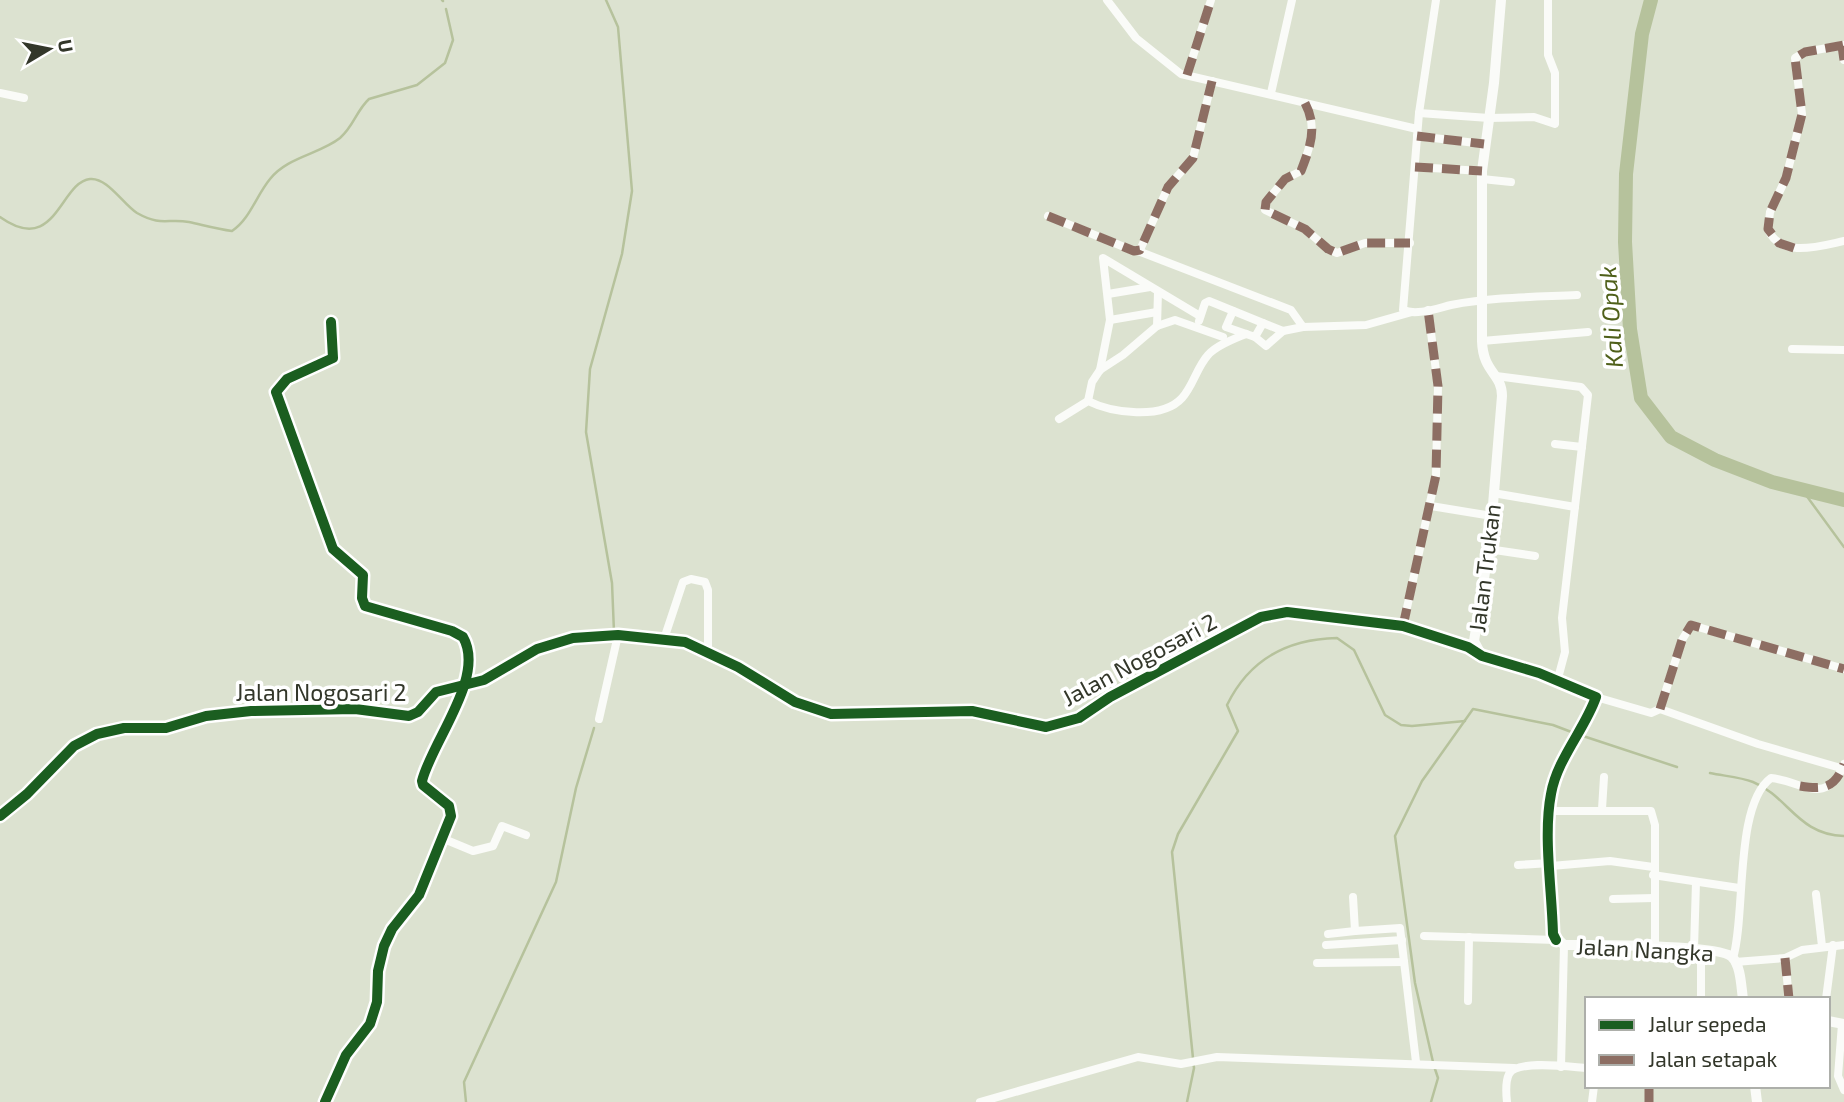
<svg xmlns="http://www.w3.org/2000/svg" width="1844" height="1102" viewBox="0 0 1844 1102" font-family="'Exo 2',sans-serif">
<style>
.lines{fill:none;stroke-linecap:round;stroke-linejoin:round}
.stream{stroke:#b6c29c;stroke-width:2.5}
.river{stroke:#b6c29c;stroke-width:14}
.minor{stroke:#fafbf8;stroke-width:8}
.tertiary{stroke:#fafbf8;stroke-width:10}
.quiet{stroke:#8d6e63;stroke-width:9;stroke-dasharray:18 9;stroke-linecap:butt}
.cycleway-casing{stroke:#fff;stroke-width:15}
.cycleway{stroke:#1b5e20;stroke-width:10}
.labels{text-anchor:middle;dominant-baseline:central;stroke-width:7;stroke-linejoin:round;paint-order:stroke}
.street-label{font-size:23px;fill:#33372a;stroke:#fff}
.water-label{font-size:24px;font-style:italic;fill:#4f601a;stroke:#fff}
</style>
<rect width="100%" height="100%" fill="#dce2d0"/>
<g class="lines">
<g class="stream">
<path d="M 442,0 L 443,1"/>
<path d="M 606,0 L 618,27 L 632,191 L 622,254 L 590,369 L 586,432 L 612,583 L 614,632"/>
<path d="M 0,217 C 56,257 60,182 90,179 C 107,177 123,204 137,213 C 162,227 167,218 189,222 C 203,225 217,229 232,231 C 250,219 256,196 270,179 C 287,157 320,154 340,138 C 354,126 356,111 369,99 L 417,85 L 445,63 L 453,40 L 446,9"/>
<path d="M 1803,491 L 1844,547"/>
<path d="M 1580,735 L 1677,767"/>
<path d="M 1710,773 C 1724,776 1740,777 1753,782 C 1788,796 1798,835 1844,836"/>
<path d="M 1433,1062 L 1415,983 L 1395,836 L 1422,781 L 1473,709 L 1553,725 L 1574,733"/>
<path d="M 466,1102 L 464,1082 L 556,882 L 576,788 L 594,728"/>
<path d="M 1187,1102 L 1194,1068 L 1172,852 L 1178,834 L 1238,731 L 1227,705 C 1249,660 1287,639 1337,638 L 1354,650 L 1385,715 L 1401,725 L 1412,726 L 1465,721"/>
<path d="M 1431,1102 L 1438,1078 L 1435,1069"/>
</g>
<path class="river" d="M 1651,0 L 1642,34 L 1626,174 L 1625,242 L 1630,329 L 1641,398 L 1671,437 L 1715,460 L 1772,482 L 1844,500"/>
<g class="minor">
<path d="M 1107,0 L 1136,38 L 1181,74 L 1417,129"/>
<path d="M 1436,0 L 1419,113 L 1403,310 C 1416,316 1438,308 1451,305 C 1493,297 1535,297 1577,295"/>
<path d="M 1844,45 L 1805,52 L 1795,58 L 1802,114 L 1786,178 L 1770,212 L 1768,229 C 1780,259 1820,246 1844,241"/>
<path d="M 1842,46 L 1844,60"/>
<path d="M 1187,75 L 1211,0"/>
<path d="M 0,93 L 24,98"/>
<path d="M 1271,93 L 1292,0"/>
<path d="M 1305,103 C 1318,128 1310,147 1301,171 L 1285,179 L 1266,202 L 1265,210 L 1305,229 L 1328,249 L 1337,253 L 1365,243 L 1410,243"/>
<path d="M 1419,113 L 1489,118 L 1534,117 L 1555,124 L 1555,73 L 1548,55 L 1548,0"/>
<path d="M 1417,136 L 1484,144"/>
<path d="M 1415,167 L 1482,171"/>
<path d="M 1482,179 L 1511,182"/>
<path d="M 1048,216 L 1134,251 L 1140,250 L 1168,187 L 1193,158 L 1212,81"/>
<path d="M 1138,251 L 1291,310 L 1303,327 L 1366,325 L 1412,312"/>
<path d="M 1108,294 L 1150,287"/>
<path d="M 1233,311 L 1226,327 L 1255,337 L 1266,346 L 1283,331 L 1303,327"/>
<path d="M 1110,320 L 1157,312"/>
<path d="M 1199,321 L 1205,303 L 1209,301 L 1263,323"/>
<path d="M 1157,326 L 1158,292"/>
<path d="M 1255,337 L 1263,323 L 1283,331"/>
<path d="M 1482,341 L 1588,332"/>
<path d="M 1792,349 L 1844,350"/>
<path d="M 1100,370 L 1110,320 L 1103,258 L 1200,316"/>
<path d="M 1496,376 L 1581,387 L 1588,395 L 1562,618 L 1565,652 L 1557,682"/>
<path d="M 1088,401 L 1092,382 L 1100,370 L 1123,355 L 1157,326 L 1175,320 L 1223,337"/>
<path d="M 1059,419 L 1088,401 C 1112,413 1162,420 1182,398 C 1193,386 1197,367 1208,355 C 1217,345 1234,339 1246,334"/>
<path d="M 1555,444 L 1582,447"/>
<path d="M 1493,493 L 1575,507"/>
<path d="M 1431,506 L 1492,516"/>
<path d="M 1488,549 L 1535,556"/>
<path d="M 1403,626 L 1436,475 L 1438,386 L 1428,310"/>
<path d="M 664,639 L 683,582 L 691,579 L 705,582 L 708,590 L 708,651"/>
<path d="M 1596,697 L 1651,713 L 1660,709 L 1758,744 L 1844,769"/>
<path d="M 1660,709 L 1682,640 L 1691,625 L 1844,669"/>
<path d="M 599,719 L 618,635"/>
<path d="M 1602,809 L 1604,777"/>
<path d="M 1550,811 L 1651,811 L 1655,825 L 1655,947"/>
<path d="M 0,816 L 27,794 L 74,746 L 97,734 L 124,728 L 166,728 L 206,716 L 251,711 L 355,709 L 409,716 L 418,712 L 436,692 L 484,680 L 537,649 L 573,638 L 618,635 L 685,642 L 738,667 L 795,702 L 831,714 L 972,711 L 1046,727 L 1079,718 L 1110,697 L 1272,613 L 1287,612 C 1351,620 1426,621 1482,656"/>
<path d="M 444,839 L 473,851 L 493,846 L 502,826 L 526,835"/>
<path d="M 1518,865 L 1550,863"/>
<path d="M 1551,866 L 1610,861 L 1653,867"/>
<path d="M 1653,875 L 1739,888"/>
<path d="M 1816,894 L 1822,946"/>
<path d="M 1613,899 L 1654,898"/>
<path d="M 1355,931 L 1400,928 L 1416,1062"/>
<path d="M 1328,934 L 1355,931 L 1353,897"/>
<path d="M 1424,936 L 1556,940"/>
<path d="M 1326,945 L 1402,940"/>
<path d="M 1694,949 L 1696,882"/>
<path d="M 1733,958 C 1746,916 1734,805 1771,778 C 1802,781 1827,808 1844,764"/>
<path d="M 1785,958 L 1789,999"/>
<path d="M 1735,962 L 1785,958 L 1802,950 L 1844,945"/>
<path d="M 1317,963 L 1404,962"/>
<path d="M 1701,999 L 1701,950"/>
<path d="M 1826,999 L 1833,945"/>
<path d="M 1468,1001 L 1469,937"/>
<path d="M 1842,1024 L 1838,1076 L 1844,1090"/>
<path d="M 1561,1067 L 1564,945"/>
<path d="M 1649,1086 L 1649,1102"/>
<path d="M 325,1102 L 346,1055 L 370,1024 L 377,1002 L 378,971 L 384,946 L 392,929 L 419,895 L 451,816 L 449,806 L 423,785 L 422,781 C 432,741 486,677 463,637 L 452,631 L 365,606 L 362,598 L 363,575 L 333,549 L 276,392 L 287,379 L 333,358 L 331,322"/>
<path d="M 980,1102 L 1138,1057 L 1181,1064 L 1217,1057 L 1514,1068"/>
<path d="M 1507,1102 C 1506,1093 1505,1082 1509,1074 C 1517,1059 1571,1067 1587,1068"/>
<path d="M 1592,1102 L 1594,1086"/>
</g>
<g class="tertiary">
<path d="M 1501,0 L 1494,83 L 1482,171 L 1482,341 C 1483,373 1502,373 1502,396 L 1490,541 L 1474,641 L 1482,656 L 1539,673 L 1596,697 C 1585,729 1557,759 1551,794 C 1543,835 1552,891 1553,934 L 1564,945 C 1590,945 1719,944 1732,957 C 1741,966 1741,986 1743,999"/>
<path d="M 1828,1021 L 1844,1024"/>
<path d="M 1755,1086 L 1757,1102"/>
</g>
<g class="quiet">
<path d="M 1842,46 L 1844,60"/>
<path d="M 1187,75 L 1211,0"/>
<path d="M 1305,103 C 1318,128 1310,147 1301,171 L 1285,179 L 1266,202 L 1265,210 L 1305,229 L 1328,249 L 1337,253 L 1365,243 L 1410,243"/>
<path d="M 1417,136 L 1484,144"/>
<path d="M 1415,167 L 1482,171"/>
<path d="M 1048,216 L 1134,251 L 1140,250 L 1168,187 L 1193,158 L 1212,81"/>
<path d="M 1794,248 L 1779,243 L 1768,229 L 1770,212 L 1786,178 L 1802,114 L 1795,58 L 1805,52 L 1844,45"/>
<path d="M 1403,626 L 1436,475 L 1438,386 L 1428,310"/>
<path d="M 1660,709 L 1682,640 L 1691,625 L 1844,669"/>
<path d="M 1800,786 C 1824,790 1835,788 1844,764"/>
<path d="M 1785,958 L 1789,999"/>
<path d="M 1649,1086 L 1649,1102"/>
</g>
<g class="cycleway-casing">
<g id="cycleway">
<path d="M 0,816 L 27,794 L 74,746 L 97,734 L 124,728 L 166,728 L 206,716 L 251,711 L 355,709 L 409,716 L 418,712 L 436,692 L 484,680 L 537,649 L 573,638 L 618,635 L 685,642 L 738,667 L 795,702 L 831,714 L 972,711 L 1046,727 L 1079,718 L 1110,697 L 1261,617 L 1287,612 L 1403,626 L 1468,647 L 1482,656 L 1539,673 L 1596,697 C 1585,729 1557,759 1551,794 C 1543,835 1552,891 1553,934 L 1556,940"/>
<path d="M 325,1102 L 346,1055 L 370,1024 L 377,1002 L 378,971 L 384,946 L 392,929 L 419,895 L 451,816 L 449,806 L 423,785 L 422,781 C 432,741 486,677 463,637 L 452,631 L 365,606 L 362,598 L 363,575 L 333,549 L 276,392 L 287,379 L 333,358 L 331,322"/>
</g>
</g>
<use href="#cycleway" class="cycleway"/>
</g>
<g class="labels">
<g class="street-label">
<text transform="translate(1484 568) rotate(-83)">Jalan Trukan</text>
<text transform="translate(1139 659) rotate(-28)">Jalan Nogosari 2</text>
<text x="321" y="692">Jalan Nogosari 2</text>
<text transform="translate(1645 949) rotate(3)">Jalan Nangka</text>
</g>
<g class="water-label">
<text transform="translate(1610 317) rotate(-94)">Kali Opak</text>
</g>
</g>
<rect x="1585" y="997" width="245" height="91" fill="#ffffff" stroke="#adafaa" stroke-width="2"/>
<rect x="1599" y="1020" width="35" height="10" fill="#1b5e20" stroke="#adafaa" stroke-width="2"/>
<text x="1648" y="1032" font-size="21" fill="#33372a">Jalur sepeda</text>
<rect x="1599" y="1055" width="35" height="10" fill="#8d6e63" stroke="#adafaa" stroke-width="2"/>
<text x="1648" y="1067" font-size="21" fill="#33372a">Jalan setapak</text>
<g transform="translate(49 49) rotate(80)" stroke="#ffffff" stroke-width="5" paint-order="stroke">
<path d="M0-5L12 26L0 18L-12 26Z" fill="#33372a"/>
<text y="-10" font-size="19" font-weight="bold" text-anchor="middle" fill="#33372a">U</text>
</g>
</svg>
